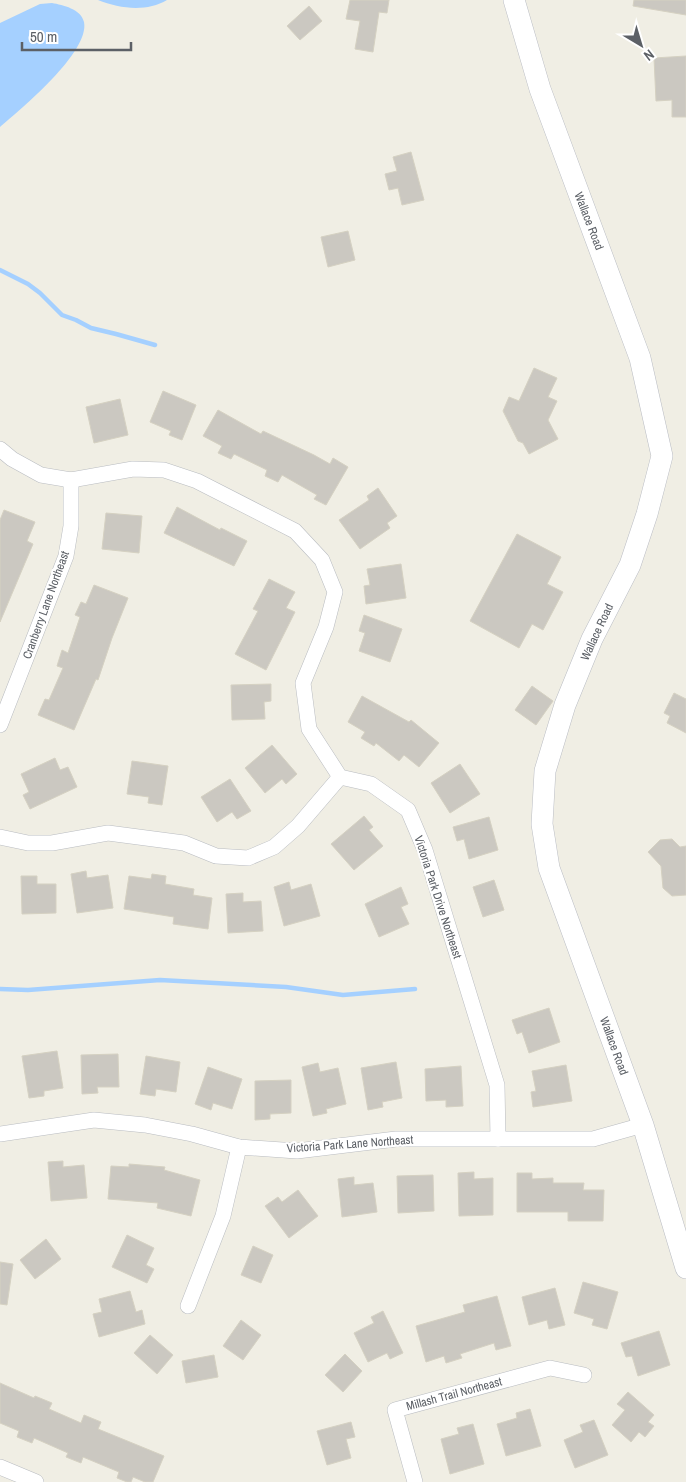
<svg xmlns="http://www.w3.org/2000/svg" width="686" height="1482" viewBox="0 0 686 1482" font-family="'Archivo Narrow',sans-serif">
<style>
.water{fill:#a5d0ff}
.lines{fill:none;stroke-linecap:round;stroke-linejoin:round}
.stream{stroke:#a5d0ff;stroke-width:4.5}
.building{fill:#cbc8c1;stroke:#d5d1c2}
.street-casing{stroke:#b9bcc1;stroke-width:16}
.secondary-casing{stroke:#babdc4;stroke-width:22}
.street{stroke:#fff;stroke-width:15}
.secondary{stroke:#fff;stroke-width:21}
.labels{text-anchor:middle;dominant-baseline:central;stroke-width:4;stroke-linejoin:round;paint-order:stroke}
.street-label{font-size:12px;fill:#5c6066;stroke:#fff}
</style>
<rect width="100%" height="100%" fill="#f0eee4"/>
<g class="water">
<path d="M 98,0 L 167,0 C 147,12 120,9 98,0 Z"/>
<path d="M 52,3 C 63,5 81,9 84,22 C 90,52 21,109 0,127 L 0,23 L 40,4 Z"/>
</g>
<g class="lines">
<g class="stream">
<path d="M 0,270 L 28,284 L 40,293 L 62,315 L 76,320 L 91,328 L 116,334 L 155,345"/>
<path d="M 0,989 L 28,990 L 160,980 L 286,987 L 343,995 L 415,989"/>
</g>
</g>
<g class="building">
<path d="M 350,0 L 389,0 L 387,13 L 379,12 L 373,52 L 355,49 L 360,21 L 346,19 Z"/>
<path d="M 634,0 L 686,0 L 686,15 L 633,6 Z"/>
<path d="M 309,6 L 322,21 L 300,40 L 287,26 Z"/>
<path d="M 686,56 L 686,117 L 672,117 L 672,100 L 656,101 L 654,58 Z"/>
<path d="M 411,152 L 424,200 L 402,205 L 398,188 L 389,190 L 385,174 L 397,171 L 393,157 Z"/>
<path d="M 348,231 L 355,260 L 328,267 L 321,237 Z"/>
<path d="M 534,368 L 557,378 L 548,397 L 557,401 L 548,420 L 558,439 L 529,454 L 523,443 L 518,441 L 503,411 L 509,397 L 519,401 Z"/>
<path d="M 163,391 L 196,405 L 182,440 L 169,435 L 171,431 L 150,422 Z"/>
<path d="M 120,399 L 128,435 L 94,443 L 86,407 Z"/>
<path d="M 218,410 L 261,434 L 263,431 L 314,455 L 330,464 L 333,458 L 348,467 L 326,505 L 314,499 L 317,495 L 282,475 L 278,482 L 265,476 L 267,470 L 234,454 L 231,459 L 218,453 L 222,446 L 203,436 Z"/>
<path d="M 378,488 L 397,516 L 387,523 L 390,528 L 360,549 L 339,520 L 369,500 L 367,496 Z"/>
<path d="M 177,507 L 220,530 L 221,528 L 247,541 L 234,566 L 164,533 Z"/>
<path d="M 4,510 L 35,522 L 27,541 L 33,544 L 0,622 L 0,520 Z"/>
<path d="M 106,513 L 142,516 L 139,553 L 102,549 Z"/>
<path d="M 517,534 L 561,557 L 547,584 L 563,592 L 543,630 L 532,624 L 519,648 L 470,621 Z"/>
<path d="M 401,564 L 406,598 L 366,604 L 364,586 L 370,585 L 367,569 Z"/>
<path d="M 269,579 L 295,592 L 286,608 L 295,612 L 266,670 L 235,654 L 258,611 L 253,609 Z"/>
<path d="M 94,585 L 128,598 L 112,638 L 98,680 L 96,679 L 74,730 L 38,715 L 45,699 L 49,700 L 63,668 L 57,666 L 62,650 L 68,653 L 80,617 L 75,615 L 81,602 L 86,604 Z"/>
<path d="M 364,615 L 402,629 L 390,662 L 359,651 L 365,633 L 359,631 Z"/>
<path d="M 271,684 L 271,701 L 264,702 L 265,719 L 232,720 L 231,685 Z"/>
<path d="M 532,686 L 553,701 L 536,725 L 515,710 Z"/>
<path d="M 674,693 L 686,699 L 686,733 L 667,723 L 670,716 L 664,713 Z"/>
<path d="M 362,696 L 409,722 L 411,720 L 439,743 L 419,767 L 404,755 L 399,761 L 376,743 L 374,746 L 361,738 L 365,732 L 348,722 Z"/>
<path d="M 272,745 L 297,774 L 286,784 L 282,779 L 265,793 L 245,768 Z"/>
<path d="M 55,758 L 60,770 L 68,767 L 77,787 L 30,809 L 23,795 L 29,792 L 21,774 Z"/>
<path d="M 132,761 L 168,766 L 162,805 L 148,803 L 149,797 L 127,794 Z"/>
<path d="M 460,764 L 480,794 L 450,813 L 431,783 Z"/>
<path d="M 230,779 L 251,811 L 237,819 L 232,812 L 217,822 L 201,797 Z"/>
<path d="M 364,816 L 373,827 L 369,830 L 383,846 L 354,870 L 331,844 Z"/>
<path d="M 489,817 L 498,850 L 469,859 L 464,839 L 457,841 L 453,827 Z"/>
<path d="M 672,839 L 680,847 L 686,846 L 686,895 L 672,896 L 663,888 L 661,866 L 648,852 L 660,840 Z"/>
<path d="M 86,871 L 87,878 L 108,875 L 113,908 L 77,913 L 71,874 Z"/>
<path d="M 152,874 L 166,876 L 165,884 L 194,889 L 193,895 L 212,898 L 208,929 L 173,924 L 174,917 L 124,909 L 129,876 L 151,879 Z"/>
<path d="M 21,876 L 37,876 L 37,884 L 56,884 L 56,913 L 22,914 Z"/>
<path d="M 494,880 L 504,910 L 483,917 L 473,887 Z"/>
<path d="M 289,882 L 291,890 L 311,884 L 320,916 L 284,926 L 274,887 Z"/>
<path d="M 401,887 L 408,904 L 401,907 L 409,924 L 379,937 L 365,904 Z"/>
<path d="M 243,893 L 243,902 L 261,901 L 263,931 L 228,933 L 226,894 Z"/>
<path d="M 549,1008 L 560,1042 L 529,1053 L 522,1032 L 517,1034 L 512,1020 Z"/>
<path d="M 57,1051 L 63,1088 L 44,1091 L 44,1096 L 29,1098 L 22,1056 Z"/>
<path d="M 118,1054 L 119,1087 L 97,1087 L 98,1093 L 82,1094 L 81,1055 Z"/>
<path d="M 146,1056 L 180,1062 L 176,1092 L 156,1089 L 155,1096 L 140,1094 Z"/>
<path d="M 396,1062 L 402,1098 L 382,1102 L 383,1107 L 368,1110 L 361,1068 Z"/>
<path d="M 318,1063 L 320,1072 L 338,1068 L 346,1104 L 326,1109 L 327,1113 L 313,1116 L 302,1067 Z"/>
<path d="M 566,1065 L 572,1101 L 533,1107 L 531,1092 L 536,1091 L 532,1071 Z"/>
<path d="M 461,1066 L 463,1106 L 446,1107 L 446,1100 L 426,1101 L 425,1069 Z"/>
<path d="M 208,1067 L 242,1079 L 232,1109 L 213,1103 L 211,1110 L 195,1104 Z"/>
<path d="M 291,1080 L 291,1113 L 270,1114 L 270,1119 L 255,1120 L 255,1081 Z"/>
<path d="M 63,1161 L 63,1167 L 84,1165 L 87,1198 L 51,1201 L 48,1162 Z"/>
<path d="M 129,1164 L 165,1167 L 164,1170 L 200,1180 L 191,1216 L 157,1208 L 158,1203 L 108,1199 L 111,1166 L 129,1167 Z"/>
<path d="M 474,1172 L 474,1179 L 493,1178 L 493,1215 L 459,1216 L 458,1173 Z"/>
<path d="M 517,1173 L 532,1173 L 532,1179 L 553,1178 L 553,1183 L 584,1183 L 583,1190 L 604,1190 L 603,1221 L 568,1221 L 568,1212 L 517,1212 Z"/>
<path d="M 433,1175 L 434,1211 L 398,1213 L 397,1176 Z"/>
<path d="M 354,1177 L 354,1185 L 373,1183 L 377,1212 L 342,1217 L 338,1179 Z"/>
<path d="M 298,1190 L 318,1216 L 289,1238 L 265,1206 L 278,1197 L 282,1202 Z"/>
<path d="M 127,1235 L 154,1248 L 146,1265 L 154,1269 L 147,1283 L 112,1267 Z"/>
<path d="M 46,1239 L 61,1259 L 35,1279 L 20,1260 Z"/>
<path d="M 253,1246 L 273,1255 L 261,1283 L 241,1275 Z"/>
<path d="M 0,1262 L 13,1264 L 7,1305 L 0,1304 Z"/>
<path d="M 583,1282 L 618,1292 L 607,1329 L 592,1325 L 594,1319 L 574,1313 Z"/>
<path d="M 555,1288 L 565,1325 L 549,1329 L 547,1320 L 529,1325 L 522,1297 Z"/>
<path d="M 130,1291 L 136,1312 L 142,1310 L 145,1324 L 99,1337 L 93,1314 L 102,1312 L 99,1299 Z"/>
<path d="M 497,1296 L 511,1346 L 496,1350 L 494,1343 L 460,1354 L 462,1358 L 446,1363 L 444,1356 L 426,1362 L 416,1326 L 465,1312 L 463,1305 Z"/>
<path d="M 383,1311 L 403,1353 L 390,1359 L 387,1353 L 368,1362 L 354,1333 L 374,1323 L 371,1317 Z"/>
<path d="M 241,1320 L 261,1335 L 243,1360 L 223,1346 Z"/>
<path d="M 659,1331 L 670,1365 L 638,1376 L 632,1356 L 626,1357 L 621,1343 Z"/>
<path d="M 150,1335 L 173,1355 L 157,1374 L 134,1353 Z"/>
<path d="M 345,1354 L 362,1371 L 343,1392 L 325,1375 Z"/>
<path d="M 214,1355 L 218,1377 L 186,1383 L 182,1361 Z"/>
<path d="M 0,1383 L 34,1398 L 35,1396 L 52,1403 L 49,1409 L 81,1423 L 84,1415 L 101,1422 L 98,1429 L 164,1456 L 153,1482 L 145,1482 L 133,1477 L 131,1482 L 127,1482 L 117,1478 L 119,1472 L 83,1457 L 81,1463 L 66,1457 L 68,1453 L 34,1438 L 32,1443 L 17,1437 L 19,1431 L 0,1423 Z"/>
<path d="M 628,1392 L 654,1415 L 648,1422 L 654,1426 L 645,1437 L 639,1432 L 631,1442 L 612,1425 L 625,1410 L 617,1404 Z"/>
<path d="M 530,1409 L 541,1446 L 506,1456 L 497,1424 L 517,1418 L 516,1413 Z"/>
<path d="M 594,1420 L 608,1455 L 575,1468 L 564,1440 L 583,1432 L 580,1425 Z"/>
<path d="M 351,1422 L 355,1437 L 346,1439 L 351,1458 L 327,1465 L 317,1431 Z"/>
<path d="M 473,1424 L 484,1464 L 450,1474 L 441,1439 L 459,1434 L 457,1428 Z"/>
</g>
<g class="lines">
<g class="street-casing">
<g id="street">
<path d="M 0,449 L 12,459 L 41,475 L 71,480 L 133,469 L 164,470 L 197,481 L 295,531 L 322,560 L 335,592 L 326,627 L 303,683 L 309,729 L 340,777 L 371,784 L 408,810 L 425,850 L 497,1085 L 498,1139"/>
<path d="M 0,725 L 66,556 L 71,526 L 71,480"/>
<path d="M 0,837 L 28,843 L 52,843 L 108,833 L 184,843 L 216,856 L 248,858 L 274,847 L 298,826 L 340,777"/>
<path d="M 0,1134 L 94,1120 L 145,1125 L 192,1134 L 239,1147 L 297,1151 L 396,1139 L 593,1139 L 643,1125"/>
<path d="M 188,1306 L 223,1216 L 239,1147"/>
<path d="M 0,1467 L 36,1482"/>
<path d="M 415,1482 L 395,1410 L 550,1368 L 584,1375"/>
</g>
</g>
<g class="secondary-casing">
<path id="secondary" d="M 514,0 L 540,89 L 640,358 L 662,456 L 647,514 L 630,565 L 592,639 L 565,705 L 545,771 L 542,824 L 549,868 L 643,1125 L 686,1268"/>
</g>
<use href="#street" class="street"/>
<use href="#secondary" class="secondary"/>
</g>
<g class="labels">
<g class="street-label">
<text transform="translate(589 221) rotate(69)">Wallace Road</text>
<text transform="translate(46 605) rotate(-70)">Cranberry Lane Northeast</text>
<text transform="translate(597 632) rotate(-65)">Wallace Road</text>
<text transform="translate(438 897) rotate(72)">Victoria Park Drive Northeast</text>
<text transform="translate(614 1046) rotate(70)">Wallace Road</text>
<text transform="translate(350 1144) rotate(-4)">Victoria Park Lane Northeast</text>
<text transform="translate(454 1394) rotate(-15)">Millash Trail Northeast</text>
</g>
</g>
<g transform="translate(641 45) rotate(142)" stroke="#ffffff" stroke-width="4" paint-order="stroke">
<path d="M0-4L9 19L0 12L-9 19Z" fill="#5c6066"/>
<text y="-8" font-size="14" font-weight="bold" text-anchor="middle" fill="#5c6066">N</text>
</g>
<path d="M22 42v8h109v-8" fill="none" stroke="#5c6066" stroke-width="2.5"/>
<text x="30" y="42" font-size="15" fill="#5c6066" stroke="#ffffff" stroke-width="4" paint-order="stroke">50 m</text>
</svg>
